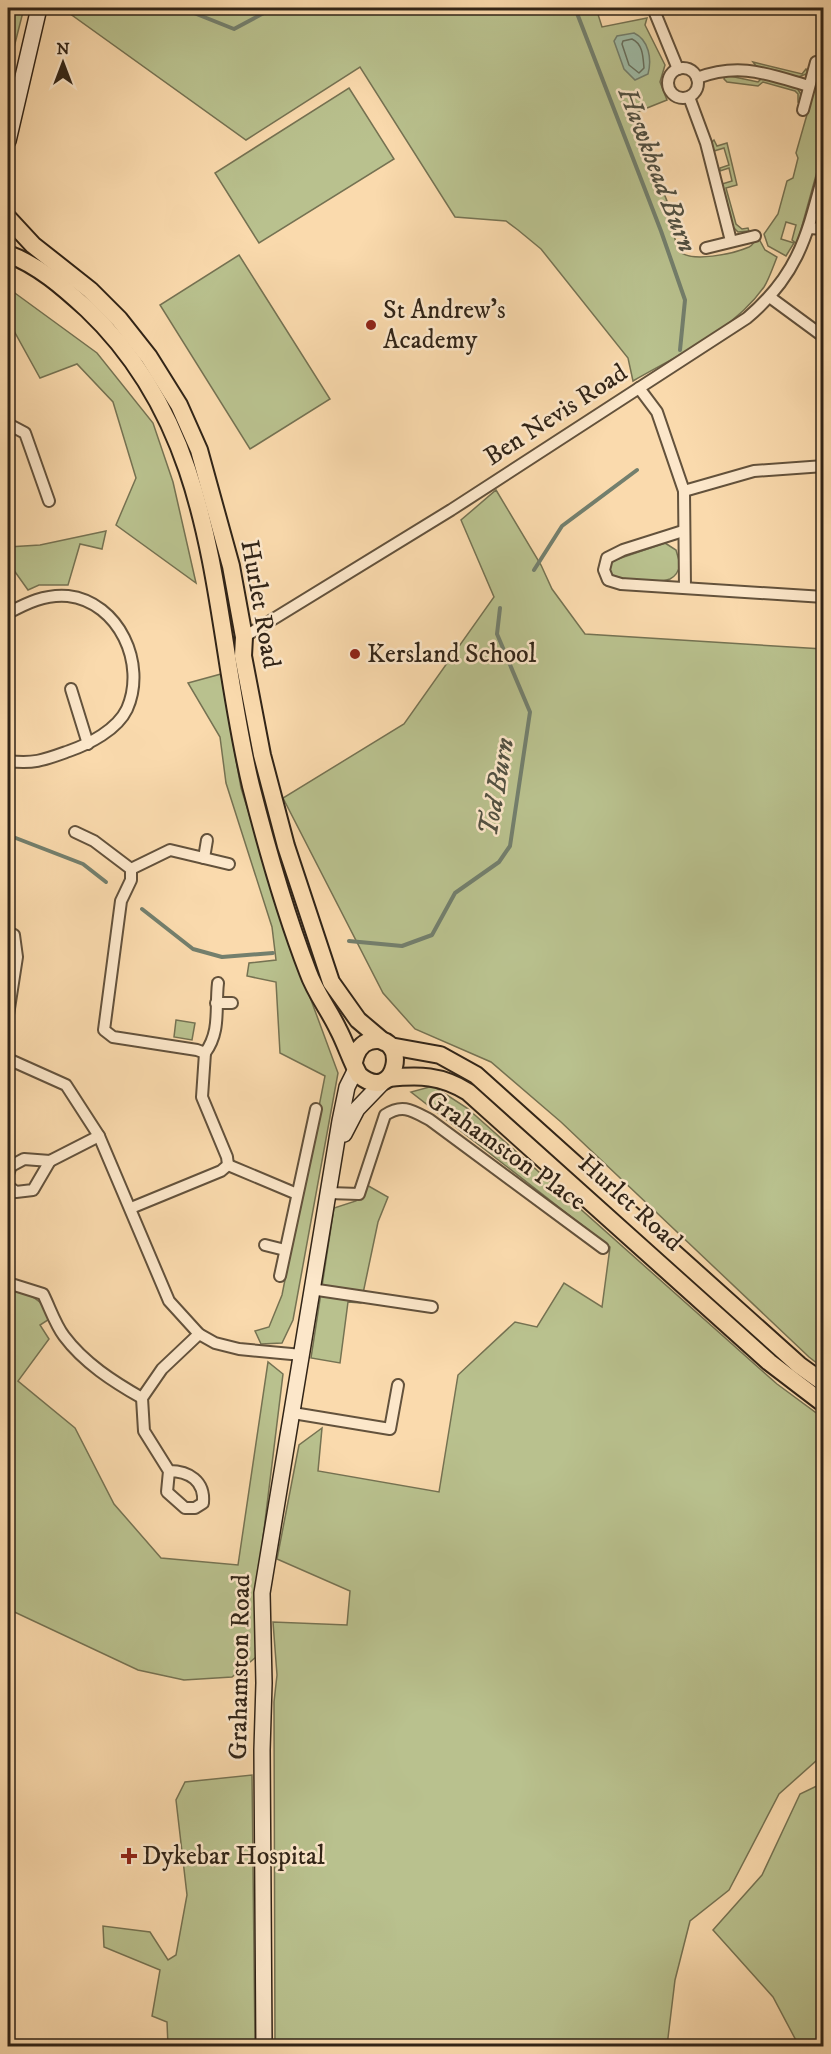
<svg xmlns="http://www.w3.org/2000/svg" width="831" height="2054" viewBox="0 0 831 2054" font-family="'IM FELL DW Pica',serif">
<style>
.green{fill:#b9c18e;stroke:#757252;stroke-width:1.5}
.water{fill:#9fbba6;stroke:#737f6d;stroke-width:1.5}
.lines{fill:none;stroke-linecap:round;stroke-linejoin:round}
.shore{stroke:#68705e;stroke-width:1.5}
.stream{stroke:#737f6d;stroke-width:4}
.street-casing{stroke:#63523c;stroke-width:14}
.secondary-casing{stroke:#312417;stroke-width:18}
.primary-casing{stroke:#312417;stroke-width:20}
.street{stroke:#fce7ca;stroke-width:10}
.secondary{stroke:#fce7ca;stroke-width:15}
.primary{stroke:#fadaad;stroke-width:16}
.poi-dot{fill:#8f2418;stroke:#fce7ca;stroke-width:2}
.labels{text-anchor:middle;dominant-baseline:central;stroke-width:5;stroke-linejoin:round;paint-order:stroke}
.poi-label{font-size:26px;fill:#312417;stroke:#fce7ca;text-anchor:start}
.street-label{font-size:26px;fill:#312417;stroke:#fce7ca}
.water-label{font-size:27px;font-style:italic;fill:#525142;stroke:#fce7ca}
</style>
<rect width="100%" height="100%" fill="#fadaad"/>
<filter id="stains"><feTurbulence type="fractalNoise" baseFrequency=".00333" numOctaves="4"/><feColorMatrix values="0 0 0 0 .2 0 0 0 0 .09 0 0 0 0 .02 0 0 0 .5 -.17"/></filter>
<radialGradient id="worn" r=".72"><stop offset=".6" stop-color="#630" stop-opacity="0"/><stop offset="1" stop-color="#630" stop-opacity=".3"/></radialGradient>
<g class="green">
<path d="M 8,8 L 24,8 L 8,71 Z"/>
<path d="M 62,8 L 596,8 L 602,27 L 647,18 L 645,25 L 665,65 L 660,82 L 667,100 L 632,114 L 667,201 L 663,203 L 679,251 C 691,263 733,254 749,247 C 755,244 753,240 759,239 L 765,250 L 777,257 C 773,267 769,279 764,287 C 733,331 678,355 633,381 L 628,358 L 541,249 L 518,230 L 506,221 L 455,217 L 360,67 L 246,140 Z"/>
<path d="M 823,44 L 823,150 L 797,244 L 792,240 L 796,225 L 786,222 L 781,239 L 794,243 L 786,256 L 768,246 L 764,234 L 778,214 L 787,181 L 793,178 L 798,158 L 796,153 L 822,62 L 820,57 Z"/>
<path d="M 753,62 L 802,74 L 806,69 L 809,73 L 796,78 L 756,66 Z"/>
<path d="M 725,75 L 758,82 L 762,78 L 797,88 L 802,96 L 801,102 L 798,102 L 798,94 L 795,91 L 763,82 L 758,86 L 727,82 L 724,79 Z"/>
<path d="M 349,88 L 394,159 L 259,243 L 215,173 Z"/>
<path d="M 714,140 L 717,146 L 727,143 L 737,185 L 726,188 L 736,224 L 742,229 L 748,228 L 749,231 L 738,232 L 732,226 L 722,184 L 732,181 L 729,168 L 720,171 L 720,168 L 729,165 L 724,148 L 714,151 L 711,143 Z"/>
<path d="M 239,255 L 330,399 L 250,449 L 160,305 Z"/>
<path d="M 8,288 L 97,353 L 153,423 L 173,482 L 196,583 L 116,525 L 136,478 L 113,402 L 77,364 L 40,378 L 8,320 Z"/>
<path d="M 496,490 L 541,565 L 552,589 L 585,634 L 823,649 L 823,1368 L 809,1357 L 561,1122 L 491,1062 L 415,1029 L 383,993 L 283,798 L 404,724 L 494,597 L 461,520 Z"/>
<path d="M 106,531 L 102,549 L 80,544 L 68,585 L 39,585 L 28,590 L 8,562 L 8,547 L 40,545 Z"/>
<path d="M 665,543 L 676,550 L 680,564 C 679,570 676,576 670,579 C 661,583 618,580 611,574 L 609,565 L 612,561 Z"/>
<path d="M 221,674 L 241,788 L 287,935 L 338,1073 L 293,1320 L 282,1343 L 261,1344 L 255,1331 L 269,1327 L 282,1295 L 325,1076 L 280,1053 L 276,982 L 247,976 L 249,963 L 276,960 L 272,927 L 226,783 L 220,737 L 188,683 Z"/>
<path d="M 176,1020 L 195,1023 L 192,1040 L 174,1037 Z"/>
<path d="M 433,1086 L 467,1108 L 777,1384 L 823,1418 L 823,1740 L 817,1760 L 779,1794 L 729,1890 L 690,1921 L 675,1980 L 667,2046 L 275,2046 L 274,1702 L 277,1675 L 273,1622 L 347,1625 L 350,1591 L 277,1559 L 299,1445 L 322,1428 L 318,1471 L 439,1492 L 458,1375 L 515,1322 L 537,1327 L 564,1283 L 602,1307 L 610,1247 L 411,1092 Z"/>
<path d="M 365,1184 L 388,1197 L 378,1222 L 361,1303 L 348,1302 L 340,1363 L 311,1358 L 334,1208 L 356,1201 Z"/>
<path d="M 9,1289 C 28,1293 43,1299 51,1318 L 40,1325 L 49,1339 L 18,1381 L 75,1428 L 114,1504 L 161,1558 L 238,1565 L 268,1362 L 283,1374 L 256,1595 L 256,1657 L 232,1677 L 184,1680 L 138,1670 L 8,1609 Z"/>
<path d="M 252,1775 L 255,2046 L 168,2046 L 167,2022 L 152,2016 L 160,1970 L 104,1947 L 103,1926 L 150,1932 L 168,1960 L 176,1955 L 187,1895 L 176,1800 L 185,1782 Z"/>
<path d="M 823,1783 L 823,2046 L 799,2046 L 773,1997 L 713,1930 L 762,1875 L 800,1794 Z"/>
</g>
<path class="water" d="M 634,33 C 649,40 652,59 648,74 L 635,80 L 624,69 L 614,41 L 617,36 Z"/>
<g class="lines">
<path class="shore" d="M 632,39 C 643,44 643,57 644,68 L 639,73 L 629,65 L 622,44 L 623,41 Z"/>
<g class="stream">
<path d="M 189,8 L 194,13 L 234,29 L 273,8"/>
<path d="M 575,8 L 661,231 L 685,300 L 680,350"/>
<path d="M 534,570 L 562,526 L 637,470"/>
<path d="M 8,835 L 83,864 L 106,882"/>
<path d="M 142,909 L 193,949 L 222,957 L 273,953"/>
<path d="M 349,941 L 402,946 L 432,935 L 455,893 L 499,862 L 510,846 L 530,712 L 497,634 L 500,608"/>
</g>
<g class="street-casing">
<g id="street">
<path d="M 653,8 L 678,69"/>
<circle cx="683" cy="83" r="15"/>
<path d="M 697,78 C 740,62 767,74 809,86"/>
<path d="M 689,97 L 706,143 L 731,241"/>
<path d="M 803,110 L 816,62"/>
<path d="M 809,228 L 824,229"/>
<path d="M 706,248 L 755,236"/>
<path d="M 771,298 L 824,337"/>
<path d="M 639,388 L 657,412 L 684,491 L 685,587"/>
<path d="M 8,424 L 25,433 L 49,501"/>
<path d="M 684,491 L 754,471 L 824,466"/>
<path d="M 683,531 L 623,550 L 607,558 L 604,570 L 608,580 L 621,584 L 824,597"/>
<path d="M 8,613 C 27,603 45,594 68,596 C 119,602 147,664 127,709 C 117,730 89,744 69,751 C 44,760 35,764 8,761"/>
<path d="M 244,637 L 451,510 L 747,318 C 799,274 807,235 824,172"/>
<path d="M 71,689 L 88,744"/>
<path d="M 75,832 L 94,841 L 131,869 L 131,880 L 121,901 L 104,1030 L 113,1037 L 197,1050 L 205,1053 L 202,1097 L 227,1157 L 228,1165 L 221,1171 L 131,1208"/>
<path d="M 204,858 L 207,840"/>
<path d="M 131,869 L 170,850 L 229,864"/>
<path d="M 8,932 L 14,935 L 17,957 L 8,1015"/>
<path d="M 216,1003 L 232,1003"/>
<path d="M 205,1053 C 221,1031 215,1009 218,983"/>
<path d="M 8,1059 L 66,1085 L 99,1136 L 169,1301 L 199,1334 L 215,1343 L 239,1349 L 302,1355"/>
<path d="M 228,1165 L 297,1194"/>
<path d="M 8,1174 L 11,1166 L 24,1159 L 50,1161 L 99,1136"/>
<path d="M 8,1186 L 16,1192 L 33,1190 L 50,1161"/>
<path d="M 329,1193 L 359,1194 L 385,1115 C 403,1103 413,1111 430,1120 L 603,1248"/>
<path d="M 265,1245 L 285,1250"/>
<path d="M 280,1276 L 316,1109"/>
<path d="M 8,1283 L 43,1294 C 50,1308 55,1324 64,1336 C 84,1363 114,1382 142,1398"/>
<path d="M 311,1289 L 432,1307"/>
<path d="M 293,1413 L 390,1429 L 398,1385"/>
<path d="M 169,1471 C 189,1471 205,1481 203,1503 L 195,1508 L 185,1508 L 167,1492 L 169,1471 L 144,1431 L 142,1398 L 162,1369 L 199,1334"/>
</g>
</g>
<g class="secondary-casing">
<g id="secondary">
<path d="M 8,141 L 39,8"/>
<path d="M 344,1134 L 357,1109 L 384,1081"/>
<path d="M 264,2046 L 262,1750 L 264,1683 L 262,1593 L 340,1121 L 347,1087 L 356,1069"/>
</g>
</g>
<g class="primary-casing">
<g id="primary">
<path d="M 8,218 L 33,245 L 90,290 L 119,319 L 149,357 L 179,405 L 199,450 L 231,566 L 244,637 L 243,656 L 262,755 L 286,846 L 331,982 L 358,1020 L 384,1042"/>
<path d="M 8,254 C 38,265 63,287 87,309 C 224,439 210,617 251,786 C 266,845 286,915 308,972 C 315,992 329,1010 338,1029 C 346,1044 351,1061 359,1075 C 397,1107 411,1031 370,1041 C 360,1044 356,1052 354,1062"/>
<path d="M 390,1046 L 440,1055 L 476,1075 L 799,1365 L 824,1383"/>
<path d="M 389,1078 C 419,1075 441,1075 468,1092 L 769,1362 L 824,1404"/>
</g>
</g>
<use href="#street" class="street"/>
<use href="#secondary" class="secondary"/>
<use href="#primary" class="primary"/>
</g>
<g class="poi-dot">
<circle cx="371" cy="325" r="6"/>
<circle cx="355" cy="654" r="6"/>
<path d="M126 1847h6v6h6v6h-6v6h-6v-6h-6v-6h6z"/>
</g>
<g class="labels">
<g class="poi-label">
<text x="383" y="310">St Andrew's<tspan x="383" dy="30">Academy</tspan></text>
<text x="367" y="654">Kersland School</text>
<text x="142" y="1856">Dykebar Hospital</text>
</g>
<g class="street-label">
<text transform="translate(556 415) rotate(-33)">Ben Nevis Road</text>
<text transform="translate(260 604) rotate(80)">Hurlet Road</text>
<text transform="translate(506 1151) rotate(35)">Grahamston Place</text>
<text transform="translate(630 1203) rotate(42)">Hurlet Road</text>
<text transform="translate(240 1667) rotate(-89)">Grahamston Road</text>
</g>
<g class="water-label">
<text transform="translate(657 170) rotate(69)">Hawkhead Burn</text>
<text transform="translate(497 787) rotate(-80)">Tod Burn</text>
</g>
</g>
<rect width="831" height="2054" fill="none" stroke="#fadaad" stroke-width="30"/>
<rect x="9" y="9" width="813" height="2036" fill="none" stroke="#312417" stroke-width="3"/>
<rect x="15" y="15" width="801" height="2024" fill="none" stroke="#312417" stroke-width="1.5"/>
<g transform="translate(63 63)" stroke="#fce7ca" stroke-width="4.5" paint-order="stroke">
<path d="M0-4.5L10 22L0 15L-10 22Z" fill="#312417"/>
<text y="-9" font-size="16" font-weight="bold" text-anchor="middle" fill="#312417">N</text>
</g>
<rect width="100%" height="100%" filter="url(#stains)"/>
<rect width="100%" height="100%" fill="url(#worn)"/>
</svg>
